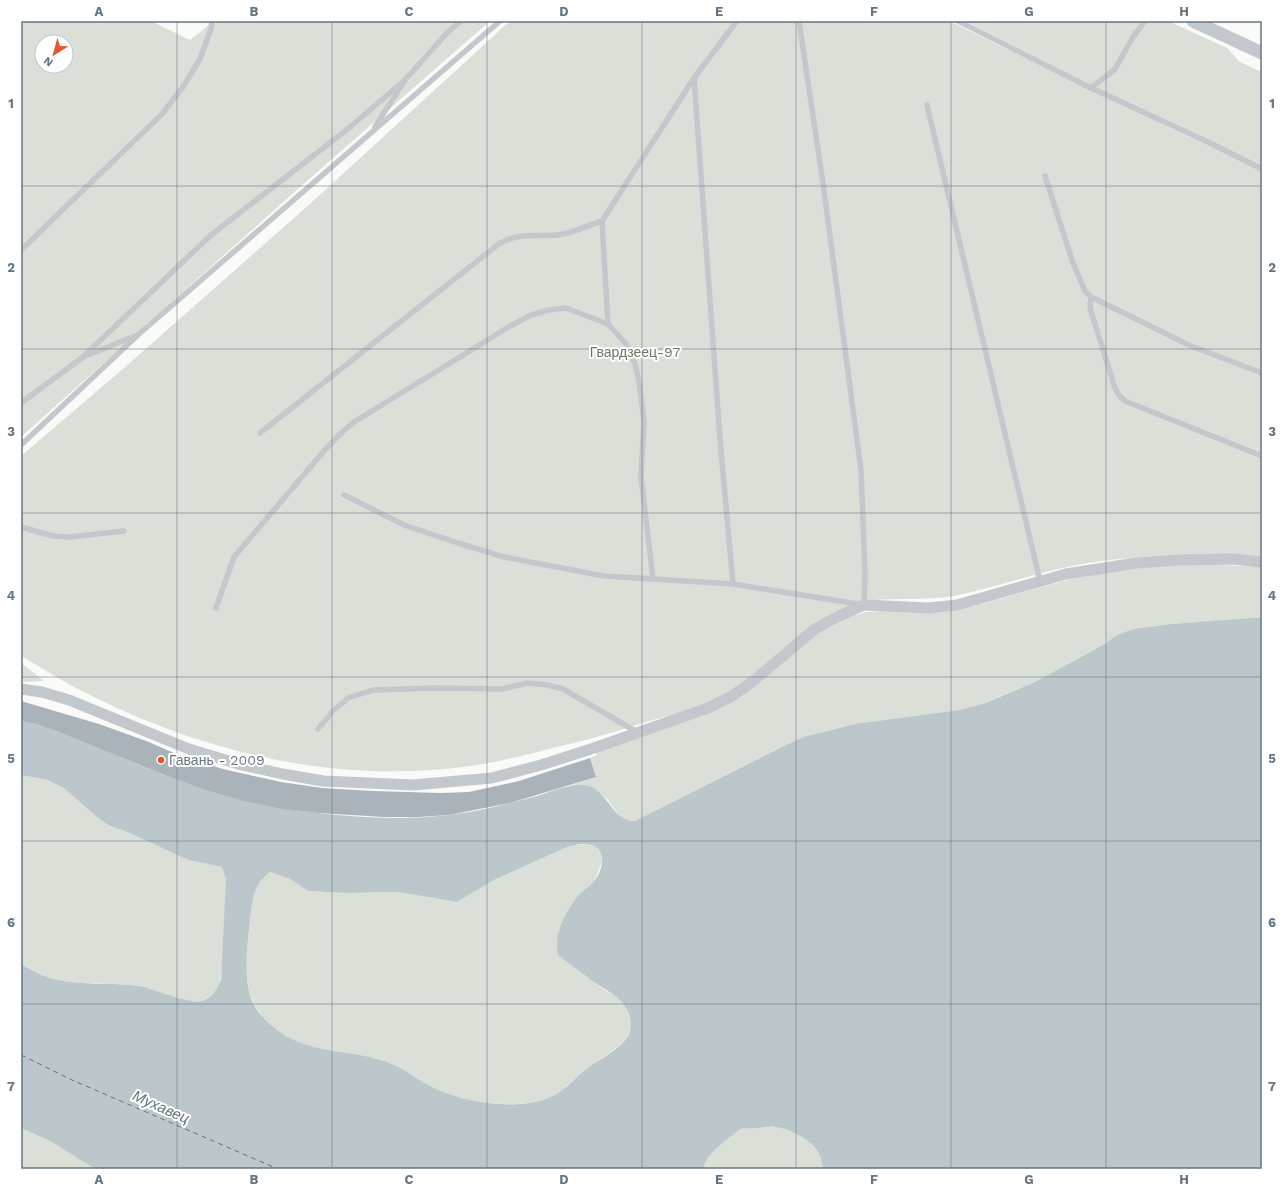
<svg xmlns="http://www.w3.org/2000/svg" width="1283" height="1190" viewBox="0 0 1283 1190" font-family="'Work Sans',sans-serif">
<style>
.green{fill:#dadfd7;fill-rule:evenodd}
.water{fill:#bbc7cb;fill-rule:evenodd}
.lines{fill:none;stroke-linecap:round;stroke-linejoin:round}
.ferry{stroke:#60757c;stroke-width:1;stroke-dasharray:5 4;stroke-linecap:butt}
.building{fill:#aab3b9}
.service{stroke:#c3c8cc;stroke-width:5.5}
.minor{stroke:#c3c8cc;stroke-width:11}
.tertiary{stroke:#c3c8cc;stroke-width:13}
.grid{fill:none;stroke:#657683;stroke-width:1;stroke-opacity:0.55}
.poi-dot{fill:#e4572e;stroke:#fff;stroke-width:1.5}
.labels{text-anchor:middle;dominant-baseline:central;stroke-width:4;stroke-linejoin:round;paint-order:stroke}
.park-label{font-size:14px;fill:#687a64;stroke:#fff}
.poi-label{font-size:14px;fill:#657683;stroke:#fff;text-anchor:start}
.water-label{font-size:15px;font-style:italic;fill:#60757c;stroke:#fff}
.neatline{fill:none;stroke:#657683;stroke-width:1.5}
.grid-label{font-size:13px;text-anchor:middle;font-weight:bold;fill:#657683}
</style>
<rect width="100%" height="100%" fill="#fafaf8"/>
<g class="green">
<path d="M 26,21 L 151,21 L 190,40 L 214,21 L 490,21 L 300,187 L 21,437 L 21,25 ZM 42,42 L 66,42 L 66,66 L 42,66 Z"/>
<path d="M 510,21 L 949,21 L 1208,146 L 965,21 L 1168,21 L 1227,48 L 1240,62 L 1262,72 L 1262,557 C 1198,556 1134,553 1072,566 C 1032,574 994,588 954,596 C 925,601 896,597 867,601 C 833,622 799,642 767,665 C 749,677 734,692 714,700 C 690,711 665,716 640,724 C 614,732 588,740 561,746 C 529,754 496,763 463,767 C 328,784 195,750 76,688 C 57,678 39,666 21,656 L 21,456 L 124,368 L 311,203 Z"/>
<path d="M 1203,564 L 1262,567 L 1262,618 L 1171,624 L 1133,629 L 1117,635 L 1103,645 L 1033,683 L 984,703 L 959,710 L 854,724 L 826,731 L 782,747 L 635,821 C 618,822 615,806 604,796 C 600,792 590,788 585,786 C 579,784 571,786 566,787 L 596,777 L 590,758 L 597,755 L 594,748 L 719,706 L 817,632 L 842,619 L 866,612 L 887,611 L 920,613 L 946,612 L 974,606 L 1071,579 L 1133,568 Z"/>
<path d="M 21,663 L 44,681 L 21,682 Z"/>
<path d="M 21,775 L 48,780 L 65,789 L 98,818 L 110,826 L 125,831 L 188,860 L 222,867 L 226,880 C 225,900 226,979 216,992 C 213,996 206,1000 201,1001 C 184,1004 156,989 139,986 C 111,982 82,986 54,979 C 42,976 31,970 21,964 Z"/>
<path d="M 579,844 L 589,845 L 596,847 L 601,854 L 602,862 L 595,880 L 575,899 L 559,929 C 566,941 574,953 582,965 C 586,970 589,977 593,981 C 607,995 627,996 630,1021 C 633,1040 613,1050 599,1060 C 585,1070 567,1090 553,1097 C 544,1101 530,1103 520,1104 C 492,1105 458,1101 433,1088 C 418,1080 405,1069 390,1063 C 349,1048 306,1056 271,1025 C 264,1019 257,1011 253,1002 C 241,977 249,932 252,904 C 255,890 259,881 270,872 L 290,879 L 308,891 L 347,893 L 399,892 L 457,902 L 494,880 L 567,847 Z"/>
<path d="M 766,1126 C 783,1127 808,1135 817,1151 C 821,1156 822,1163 823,1169 L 703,1169 C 706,1152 726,1141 739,1130 C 747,1126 757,1128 766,1126 Z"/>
<path d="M 21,1128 L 50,1141 L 95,1169 L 21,1169 Z"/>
</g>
<path class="water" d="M 1252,618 L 1262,618 L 1262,1169 L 823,1169 C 822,1164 821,1158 819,1154 C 813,1140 790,1129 775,1127 C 769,1126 763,1127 757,1128 C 750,1129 745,1127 739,1130 C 726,1141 707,1152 703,1169 L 95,1169 L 50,1141 L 21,1128 L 21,964 C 31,970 42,976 54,979 C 82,986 111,982 139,986 C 156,989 186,1004 202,1001 C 213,998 217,989 221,980 L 226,880 L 222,867 L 188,860 L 125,831 L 110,826 L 98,818 L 65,789 L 48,780 L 21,775 L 21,721 C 61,727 103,750 140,765 C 197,789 256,807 318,813 C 371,819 427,821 480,810 C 499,806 518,801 537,796 C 552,791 568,784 584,785 C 608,787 611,822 635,821 L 782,747 L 804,737 L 854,724 L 959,710 L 985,703 L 1033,683 L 1103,645 L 1117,635 L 1133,629 L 1171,624 ZM 579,844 C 584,844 589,844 594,846 C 607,853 602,873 594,881 C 588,888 579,893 574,901 C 562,920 555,932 558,955 C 570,964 582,973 594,982 C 605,990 619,996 626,1008 C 631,1015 632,1029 628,1036 C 619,1050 601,1058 588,1068 C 576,1077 566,1090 553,1096 C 544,1101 531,1103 522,1104 C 496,1106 457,1100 434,1088 C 419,1081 407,1070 392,1064 C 351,1047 307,1057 271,1025 C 264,1019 257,1011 253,1003 C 241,978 249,932 252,904 C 255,889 258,882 270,872 L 290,879 L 308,891 L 347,893 L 399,892 L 457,902 L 494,880 L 567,847 Z"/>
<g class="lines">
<path class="ferry" d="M 21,1055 L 72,1080 L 278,1169"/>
</g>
<path class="building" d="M 21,701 L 99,724 L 149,742 L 176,754 L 223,769 L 281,782 L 322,788 L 373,791 L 441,793 L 469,792 L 519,781 L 590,758 L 596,777 L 510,803 L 449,815 L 418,817 L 384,817 L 318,813 L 283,809 L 244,801 L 206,790 L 172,778 L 57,731 L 36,724 L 21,721 Z"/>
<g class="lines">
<g class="service">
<path d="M 958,21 L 1091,88 L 1210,143 L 1262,169"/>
<path d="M 694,78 L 720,439 L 733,584"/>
<path d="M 1091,88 L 1115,69 L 1133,37 L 1145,21"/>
<path d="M 927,105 L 1040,581"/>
<path d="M 375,127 L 405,80 L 447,33 L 461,21"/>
<path d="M 1045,176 L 1073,263 L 1085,291 L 1091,297"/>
<path d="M 21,250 L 162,114 L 183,87 L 200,59 L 211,29 L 212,21"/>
<path d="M 608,324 L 602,221 L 694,78 L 737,21"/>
<path d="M 83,357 L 211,235 L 349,128 L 405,80"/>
<path d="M 1262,373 L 1191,346 L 1091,297 L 1090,308 L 1115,388 L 1119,395 L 1125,401 L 1262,456"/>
<path d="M 21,403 L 83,357 L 135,336"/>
<path d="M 260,433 L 500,243 C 523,232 534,237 557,235 C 572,234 587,225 602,221"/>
<path d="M 21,445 L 139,334 L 500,21"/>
<path d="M 344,495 L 404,525 L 461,544 L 504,557 L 604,576 L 733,584 L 864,605 L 865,573 L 861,470 L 823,183 L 799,21"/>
<path d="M 21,527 L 53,536 L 70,537 L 124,531"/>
<path d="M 216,608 L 234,557 L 324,451 L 339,435 L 354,422 L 512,325 L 531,315 L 549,310 L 566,308 L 608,324 L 627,345 L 635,364 L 639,382 L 644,421 L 641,476 L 653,579"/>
<path d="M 318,729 L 333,711 L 348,698 L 373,690 L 436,688 L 502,689 L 527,683 L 547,685 L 563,689 L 637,732"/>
</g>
<path class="minor" d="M 21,689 L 42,692 L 69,700 L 189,749 L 242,765 L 283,774 L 323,781 L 413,785 L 492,778 L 541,765 L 594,748 L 708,708 L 732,696 L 752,682 L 815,629 L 839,616 L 864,605 L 929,608 L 957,605 L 1066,574 L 1136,563 L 1180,560 L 1233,559 L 1262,562"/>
<path class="tertiary" d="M 1193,21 L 1262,53"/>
</g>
<path class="grid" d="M 177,21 L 177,1169M 332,21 L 332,1169M 487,21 L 487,1169M 642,21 L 642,1169M 796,21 L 796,1169M 951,21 L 951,1169M 1106,21 L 1106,1169M 21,186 L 1262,186M 21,349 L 1262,349M 21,513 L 1262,513M 21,677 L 1262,677M 21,841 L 1262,841M 21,1004 L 1262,1004"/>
<circle class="poi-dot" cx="161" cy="760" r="4"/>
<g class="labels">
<g class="park-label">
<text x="635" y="352">Гвардзеец-97</text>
</g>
<g class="poi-label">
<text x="169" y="760">Гавань - 2009</text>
</g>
<g class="water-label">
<text transform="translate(161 1107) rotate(24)">Мухавец</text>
</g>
</g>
<rect width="1283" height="1190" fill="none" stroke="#ffffff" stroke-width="44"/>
<g transform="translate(54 54) rotate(217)"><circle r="19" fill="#ffffff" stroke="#c1c8cd"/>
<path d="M0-3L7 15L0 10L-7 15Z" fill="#e4572e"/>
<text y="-6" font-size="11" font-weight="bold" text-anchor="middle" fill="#657683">N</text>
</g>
<rect x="22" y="22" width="1239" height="1146" class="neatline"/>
<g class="grid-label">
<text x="99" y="16">A</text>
<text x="254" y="16">B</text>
<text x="409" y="16">C</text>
<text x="564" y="16">D</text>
<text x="719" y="16">E</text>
<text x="874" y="16">F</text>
<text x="1029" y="16">G</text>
<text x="1184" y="16">H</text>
<text x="11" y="108">1</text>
<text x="1272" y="108">1</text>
<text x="11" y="272">2</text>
<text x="1272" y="272">2</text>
<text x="11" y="436">3</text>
<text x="1272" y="436">3</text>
<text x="11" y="600">4</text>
<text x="1272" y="600">4</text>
<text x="11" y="763">5</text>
<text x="1272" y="763">5</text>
<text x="11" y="927">6</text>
<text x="1272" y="927">6</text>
<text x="11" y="1091">7</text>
<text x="1272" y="1091">7</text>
<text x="99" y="1184">A</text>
<text x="254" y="1184">B</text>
<text x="409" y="1184">C</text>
<text x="564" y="1184">D</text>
<text x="719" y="1184">E</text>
<text x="874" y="1184">F</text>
<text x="1029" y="1184">G</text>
<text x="1184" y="1184">H</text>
</g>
</svg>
